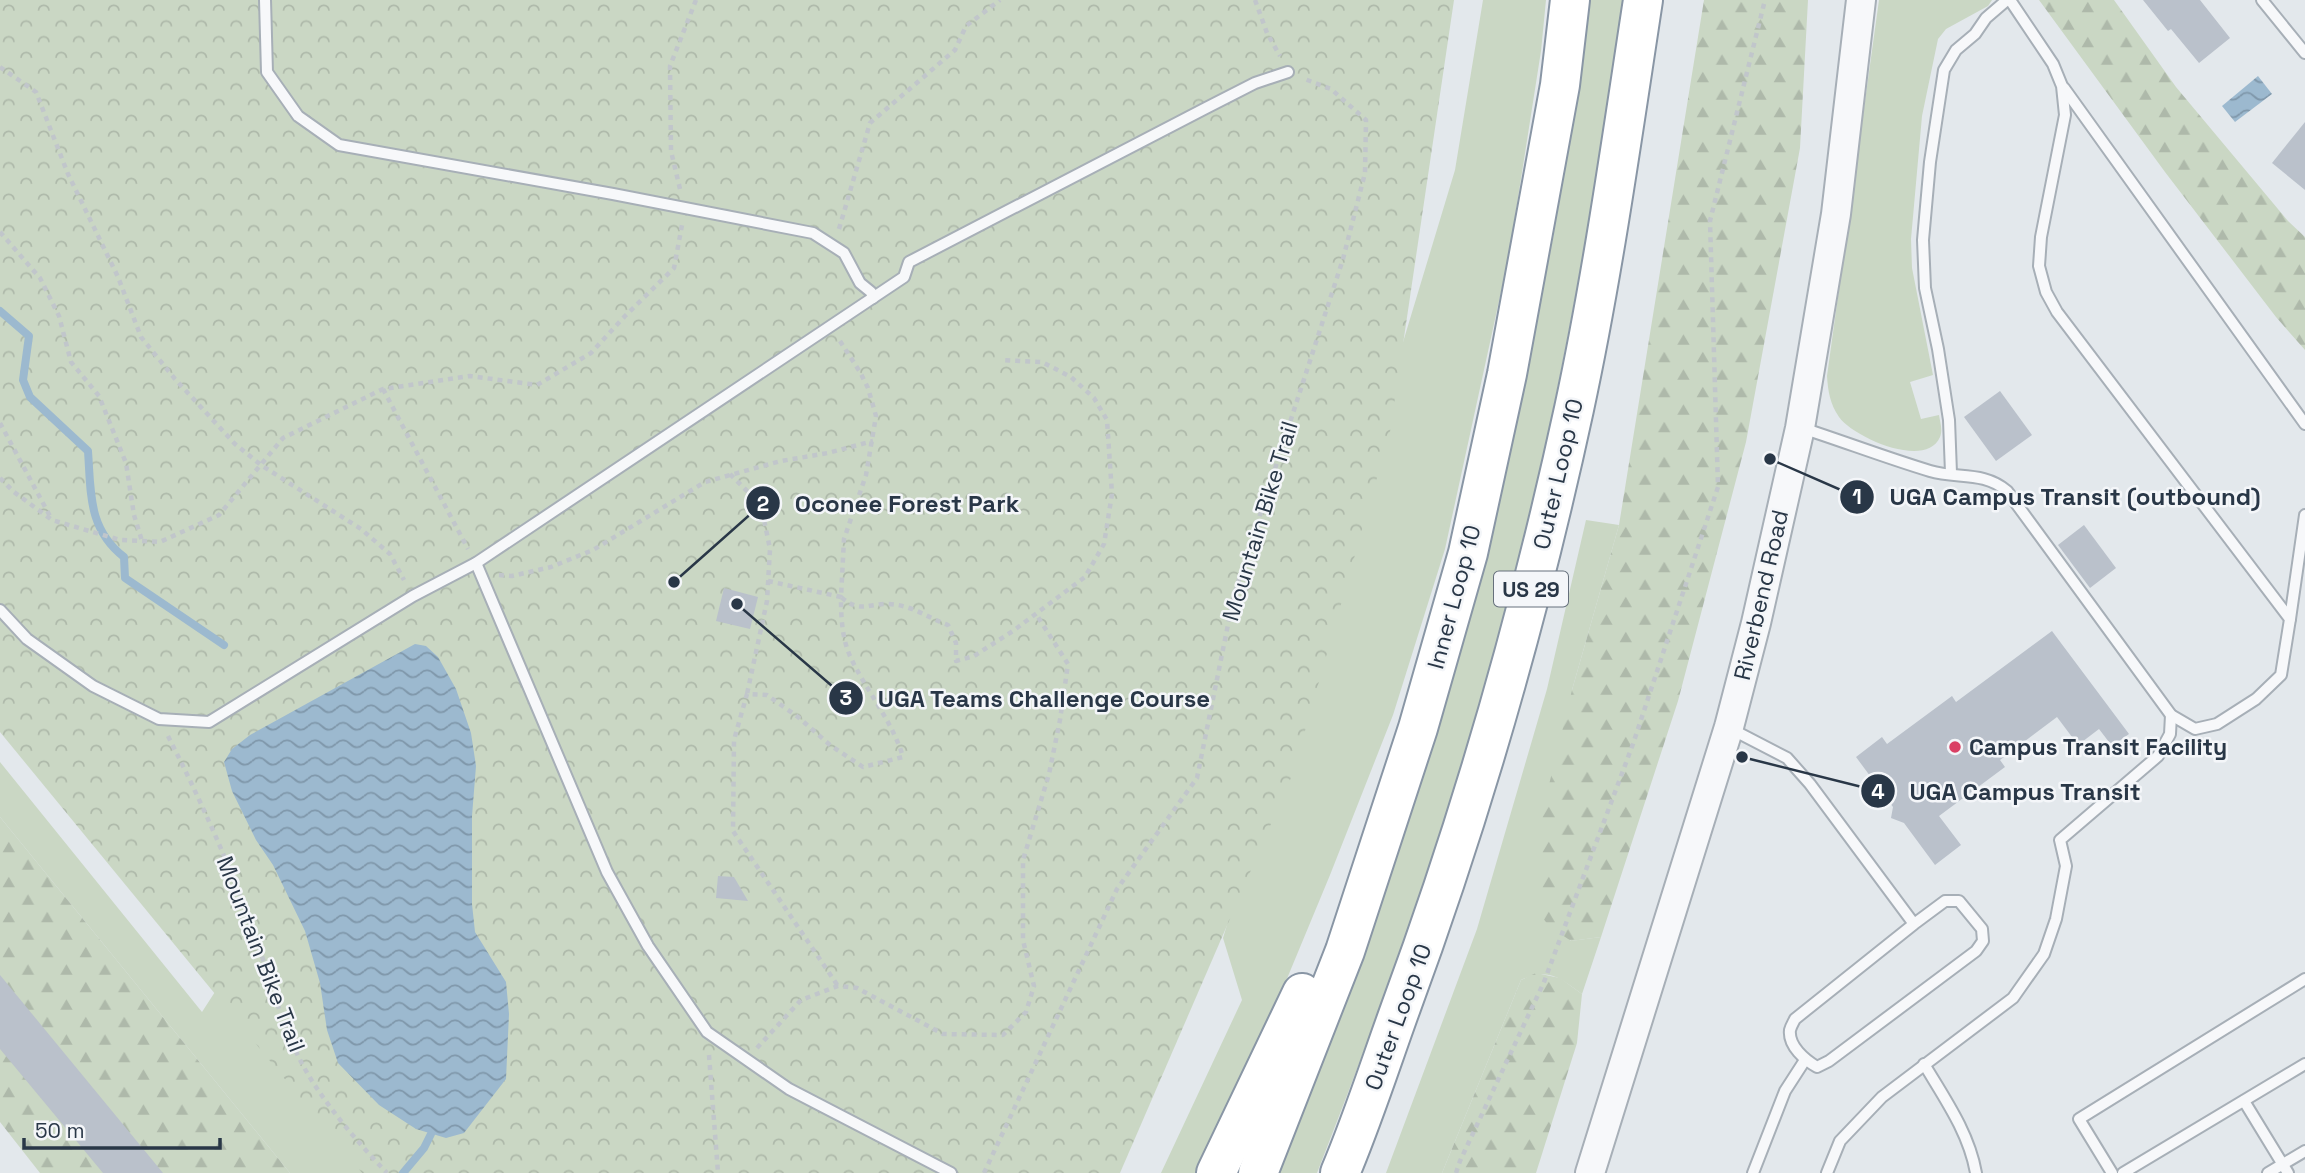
<svg xmlns="http://www.w3.org/2000/svg" width="2305" height="1173" viewBox="0 0 2305 1173" font-family="'Space Grotesk',sans-serif">
<style>
.green{fill:#cad7c4}
.forest{fill:url(#forest-firs)}
.park{fill:url(#park-crowns)}
.water{fill:url(#water-waves)}
.lines{fill:none;stroke-linecap:round;stroke-linejoin:round}
.stream{stroke:#9cb9cf;stroke-width:8}
.building{fill:#bac1cb}
.service-casing{stroke:#a7afb7;stroke-width:14}
.tertiary-casing{stroke:#a7afb7;stroke-width:32}
.motorway-casing{stroke:#8996a5;stroke-width:42}
.path{stroke:#c1c6cb;stroke-width:4.5;stroke-dasharray:5 5;stroke-linecap:butt}
.service{stroke:#f7f8fa;stroke-width:10}
.tertiary{stroke:#f7f8fa;stroke-width:28}
.motorway{stroke:#fff;stroke-width:38}
.poi-dot{fill:#da4065;stroke:#f4f6f9;stroke-width:2.5}
.labels{text-anchor:middle;dominant-baseline:central;stroke-width:5;stroke-linejoin:round;paint-order:stroke}
.shield{fill:#f4f6f9;stroke:#66707c;stroke-width:2}
.shield-label{font-size:21px;font-weight:bold;fill:#293747}
.street-label{font-size:23px;fill:#293747;stroke:#f4f6f9}
.poi-label{font-size:23px;font-weight:bold;fill:#293747;stroke:#f4f6f9;text-anchor:start}
.leader{fill:none;stroke:#293747;stroke-width:2.5}
.callout-dot{fill:#293747;stroke:#f4f6f9;stroke-width:2.5}
.mark-label{font-size:21px;text-anchor:middle;font-weight:bold;fill:#fff}
.callout-label{font-size:24px;text-anchor:middle;font-weight:bold;fill:#293747;stroke:#f4f6f9;stroke-width:5;stroke-linejoin:round;paint-order:stroke}
</style>
<defs>
<pattern id="forest-firs" width="22" height="20" patternUnits="userSpaceOnUse" patternTransform="scale(1.75)"><rect width="22" height="20" fill="#cad7c4"/><path d="M5 1l3.5 6h-7zM16 11l3.5 6h-7z" fill="#aeb9aa"/></pattern>
<pattern id="park-crowns" width="20" height="18" patternUnits="userSpaceOnUse" patternTransform="scale(1.75)"><rect width="20" height="18" fill="#cad7c4"/><path d="M2 6a3 3 0 1 1 6 0M12 15a3 3 0 1 1 6 0" fill="none" stroke="#aeb9aa"/></pattern>
<pattern id="water-waves" width="16" height="10" patternUnits="userSpaceOnUse" patternTransform="scale(1.75)"><rect width="16" height="10" fill="#9cb9cf"/><path d="M0 5q4-4 8 0t8 0" fill="none" stroke="#7f97aa"/></pattern>
</defs>
<rect width="100%" height="100%" fill="#e3e8ec"/>
<g class="green">
<path d="M 1483,0 L 1546,0 L 1541,51 L 1509,255 L 1445,549 L 1393,715 L 1330,875 L 1264,1034 L 1199,1173 L 1161,1173 L 1242,1000 L 1223,938 L 1455,170 Z"/>
<path d="M 1590,0 L 1626,0 C 1592,207 1558,414 1505,617 C 1455,807 1388,991 1317,1173 L 1278,1173 L 1323,1061 L 1384,890 L 1519,408 L 1553,238 Z"/>
<path d="M 1879,0 L 1992,0 L 1988,6 L 1946,29 L 1938,39 L 1922,116 L 1911,239 L 1912,268 L 1933,375 L 1910,382 L 1921,419 L 1939,415 C 1940,422 1943,430 1940,437 C 1926,470 1853,437 1839,417 C 1830,404 1828,391 1827,376 Z"/>
<path d="M 1586,520 L 1619,525 L 1572,690 L 1570,941 L 1601,937 L 1582,994 C 1560,978 1548,967 1521,980 L 1442,1173 L 1386,1173 L 1477,929 L 1547,689 Z"/>
<path d="M 0,762 L 202,1012 L 233,964 L 684,1173 L 290,1173 L 0,817 Z"/>
</g>
<g class="forest">
<path d="M 1704,0 L 1808,0 L 1800,148 L 1746,442 L 1678,701 L 1601,937 L 1571,941 L 1549,926 L 1539,913 L 1536,879 L 1539,826 L 1572,690 L 1619,525 Z"/>
<path d="M 2039,0 L 2114,0 L 2176,87 L 2288,221 L 2305,237 L 2305,350 L 2276,317 L 2165,172 Z"/>
<path d="M 0,817 L 290,1173 L 40,1173 L 0,1122 Z"/>
<path d="M 1536,973 L 1560,978 L 1582,994 L 1577,1043 L 1536,1173 L 1442,1173 L 1521,980 Z"/>
</g>
<path class="park" d="M 0,0 L 1454,0 L 1390,432 L 1293,773 L 1120,1173 L 362,1173 L 0,732 Z"/>
<g class="water">
<path d="M 2258,76 L 2272,94 L 2235,122 L 2222,106 Z"/>
<path d="M 415,644 L 426,646 L 438,657 L 456,689 L 471,733 L 476,766 L 472,816 L 472,904 L 475,932 L 506,982 L 509,1014 L 506,1079 L 464,1133 L 446,1138 L 416,1129 L 379,1105 L 338,1063 L 327,1030 L 320,983 L 305,931 L 273,865 L 256,840 L 232,791 L 224,762 L 232,749 L 250,735 Z"/>
</g>
<g class="lines">
<g class="stream">
<path d="M 0,311 L 29,336 L 23,380 L 30,397 L 88,451 C 91,493 88,529 124,557 L 125,578 L 224,645"/>
<path d="M 403,1173 L 424,1148 L 431,1134"/>
</g>
</g>
<g class="building">
<path d="M 2143,0 L 2200,0 L 2230,38 L 2199,63 L 2171,29 L 2168,31 Z"/>
<path d="M 2305,122 L 2305,190 L 2272,163 Z"/>
<path d="M 2000,391 L 2032,435 L 1996,461 L 1964,417 Z"/>
<path d="M 2084,525 L 2116,568 L 2090,588 L 2058,545 Z"/>
<path d="M 724,588 L 758,597 L 750,629 L 716,621 Z"/>
<path d="M 2052,631 L 2129,734 L 2112,746 L 2099,729 L 2078,745 L 2057,717 L 2000,760 L 2005,767 L 1939,816 L 1961,845 L 1935,865 L 1904,823 L 1891,818 L 1893,807 L 1856,757 L 1882,737 L 1887,744 L 1952,696 L 1956,702 Z"/>
<path d="M 718,876 L 734,877 L 748,901 L 716,898 Z"/>
<path d="M 0,975 L 163,1173 L 103,1173 L 0,1049 Z"/>
</g>
<g class="lines">
<g class="service-casing">
<g id="service">
<path d="M 265,0 L 267,72 L 298,116 L 339,145 L 613,194 L 813,233 L 844,253 L 860,283 L 871,292 L 873,298"/>
<path d="M 2262,0 L 2305,53"/>
<path d="M 2064,88 L 2305,424"/>
<path d="M 1802,428 C 1845,442 1887,458 1930,471 C 1957,479 1984,471 2007,491 L 2171,715 L 2195,729 L 2217,724 L 2256,699 L 2281,675 L 2290,619 L 2057,312 L 2046,292 L 2039,266 L 2041,237 L 2065,115 L 2062,86 L 2053,64 L 2010,0"/>
<path d="M 1951,473 L 1949,420 L 1938,349 L 1925,288 L 1923,240 L 1930,162 L 1944,70 L 1956,50 L 1975,34 L 1986,18 L 2007,0"/>
<path d="M 476,563 L 607,872 L 648,946 L 707,1032 L 789,1089 L 951,1173"/>
<path d="M 0,610 L 27,639 L 93,686 L 159,719 L 209,722 L 413,596 L 476,563 L 904,277 L 909,262 L 1206,108 L 1255,83 L 1288,72"/>
<path d="M 2290,619 L 2305,515"/>
<path d="M 1731,729 L 1787,758 L 1810,784 L 1914,924 L 1795,1019 C 1793,1023 1791,1026 1790,1030 C 1788,1046 1805,1060 1817,1067 L 1829,1061 L 1976,951 L 1983,941 L 1982,929 L 1959,901 L 1945,901 L 1914,924"/>
<path d="M 1924,1064 C 1945,1099 1969,1133 1976,1173"/>
<path d="M 2244,1101 L 2288,1173"/>
<path d="M 1753,1173 L 1785,1091 L 1805,1060"/>
<path d="M 1827,1173 L 1840,1141 L 1882,1097 L 2013,998 L 2044,954 L 2056,919 L 2066,866 L 2060,840 L 2158,756 L 2170,734 L 2171,715"/>
<path d="M 2112,1173 L 2079,1119 L 2305,979"/>
<path d="M 2123,1173 L 2305,1064"/>
<path d="M 2268,1173 L 2305,1151"/>
</g>
</g>
<g class="tertiary-casing">
<path id="tertiary" d="M 1590,1173 L 1729,727 L 1756,623 L 1800,428 L 1836,214 L 1861,0"/>
</g>
<g class="motorway-casing">
<g id="motorway">
<path d="M 1216,1173 L 1302,993"/>
<path d="M 1258,1173 L 1345,951 L 1418,728 L 1468,553 L 1507,374 L 1560,85 L 1570,0"/>
<path d="M 1340,1173 C 1363,1119 1381,1062 1401,1007 C 1473,812 1530,612 1574,409 C 1603,274 1622,137 1643,0"/>
</g>
</g>
<g class="path">
<path d="M 1255,0 L 1267,33 L 1280,56"/>
<path d="M 0,67 L 36,92 L 68,174 L 118,277 L 141,337 L 175,379 L 235,444 L 261,465 L 361,529 L 390,554 L 404,580"/>
<path d="M 680,189 L 671,151 L 670,66 L 696,0"/>
<path d="M 839,229 L 870,123 L 955,50 L 966,26 L 1000,0"/>
<path d="M 0,232 L 40,278 L 59,316 L 71,362 L 99,396 L 126,463 L 134,515 L 142,541"/>
<path d="M 840,341 L 860,372 L 868,388 L 876,416 L 866,475 L 844,539 L 841,597 C 861,614 868,603 889,604 C 912,605 928,618 948,625 L 956,643 L 956,661 L 974,656 L 1013,631 L 1085,577 L 1104,544 L 1112,494 L 1107,420 L 1094,398 L 1071,377 L 1042,362 L 1002,360"/>
<path d="M 383,389 L 468,549"/>
<path d="M 0,423 L 51,518"/>
<path d="M 730,474 L 761,505 L 770,549 L 767,601 L 747,694"/>
<path d="M 0,478 L 14,492 L 52,520 L 120,540 L 160,542 L 219,515 L 283,438 L 383,389 L 470,376 L 537,385 L 591,353 L 625,316 L 674,268 L 682,225"/>
<path d="M 499,575 L 512,576 L 551,567 L 593,550 L 705,482 L 781,461 L 828,453 L 873,441"/>
<path d="M 768,581 L 841,597 C 841,617 842,638 850,656 C 866,691 892,720 903,757 L 863,767 L 830,745 L 798,717 L 767,695 L 747,694 L 734,740 L 733,831 L 838,986"/>
<path d="M 168,736 C 200,799 229,863 253,930 C 272,982 284,1040 316,1087 C 336,1117 362,1147 387,1173"/>
<path d="M 757,1048 L 801,1000 L 838,986 L 857,988 L 943,1034 L 1003,1035 L 1026,1012 L 1034,986 L 1023,940 L 1023,860 L 1049,774 L 1060,720 L 1068,664 L 1036,614"/>
<path d="M 709,1055 L 718,1173"/>
<path d="M 984,1173 L 1117,889 L 1197,778 L 1234,595 L 1343,259 L 1365,173 L 1366,120 L 1331,89 L 1302,78"/>
<path d="M 1456,1173 L 1460,1161 L 1544,982 L 1633,744 L 1718,487 L 1710,221 L 1765,0"/>
</g>
<use href="#service" class="service"/>
<use href="#tertiary" class="tertiary"/>
<use href="#motorway" class="motorway"/>
</g>
<circle class="poi-dot" cx="1955" cy="747" r="7"/>
<g class="labels">
<rect class="shield" x="1494" y="571.5" width="74" height="35" rx="5"/>
<g class="shield-label">
<text x="1531" y="589">US 29</text>
</g>
<g class="street-label">
<text transform="translate(1558 474) rotate(-77)">Outer Loop 10</text>
<text transform="translate(1260 521) rotate(-73)">Mountain Bike Trail</text>
<text transform="translate(1761 595) rotate(-77)">Riverbend Road</text>
<text transform="translate(1454 597) rotate(-75)">Inner Loop 10</text>
<text transform="translate(261 954) rotate(69)">Mountain Bike Trail</text>
<text transform="translate(1398 1017) rotate(-70)">Outer Loop 10</text>
</g>
<g class="poi-label">
<text x="1969" y="747">Campus Transit Facility</text>
</g>
</g>
<path class="leader" d="M1770 459L1857 497M674 582L763 503M737 604L846 698M1742 757L1878 791"/>
<g class="callout-dot">
<circle cx="1770" cy="459" r="7"/>
<circle cx="674" cy="582" r="7"/>
<circle cx="737" cy="604" r="7"/>
<circle cx="1742" cy="757" r="7"/>
<circle cx="1857" cy="497" r="18"/>
<circle cx="763" cy="503" r="18"/>
<circle cx="846" cy="698" r="18"/>
<circle cx="1878" cy="791" r="18"/>
</g>
<g class="mark-label">
<text x="1857" y="504">1</text>
<text x="763" y="511">2</text>
<text x="846" y="705">3</text>
<text x="1878" y="799">4</text>
</g>
<g class="callout-label">
<text x="2075" y="505">UGA Campus Transit (outbound)</text>
<text x="907" y="512">Oconee Forest Park</text>
<text x="1044" y="707">UGA Teams Challenge Course</text>
<text x="2025" y="800">UGA Campus Transit</text>
</g>
<path d="M24 1138v10h196v-10" fill="none" stroke="#293747" stroke-width="3.5"/>
<text x="35" y="1138" font-size="21" fill="#293747" stroke="#f4f6f9" stroke-width="5" paint-order="stroke">50 m</text>
</svg>
